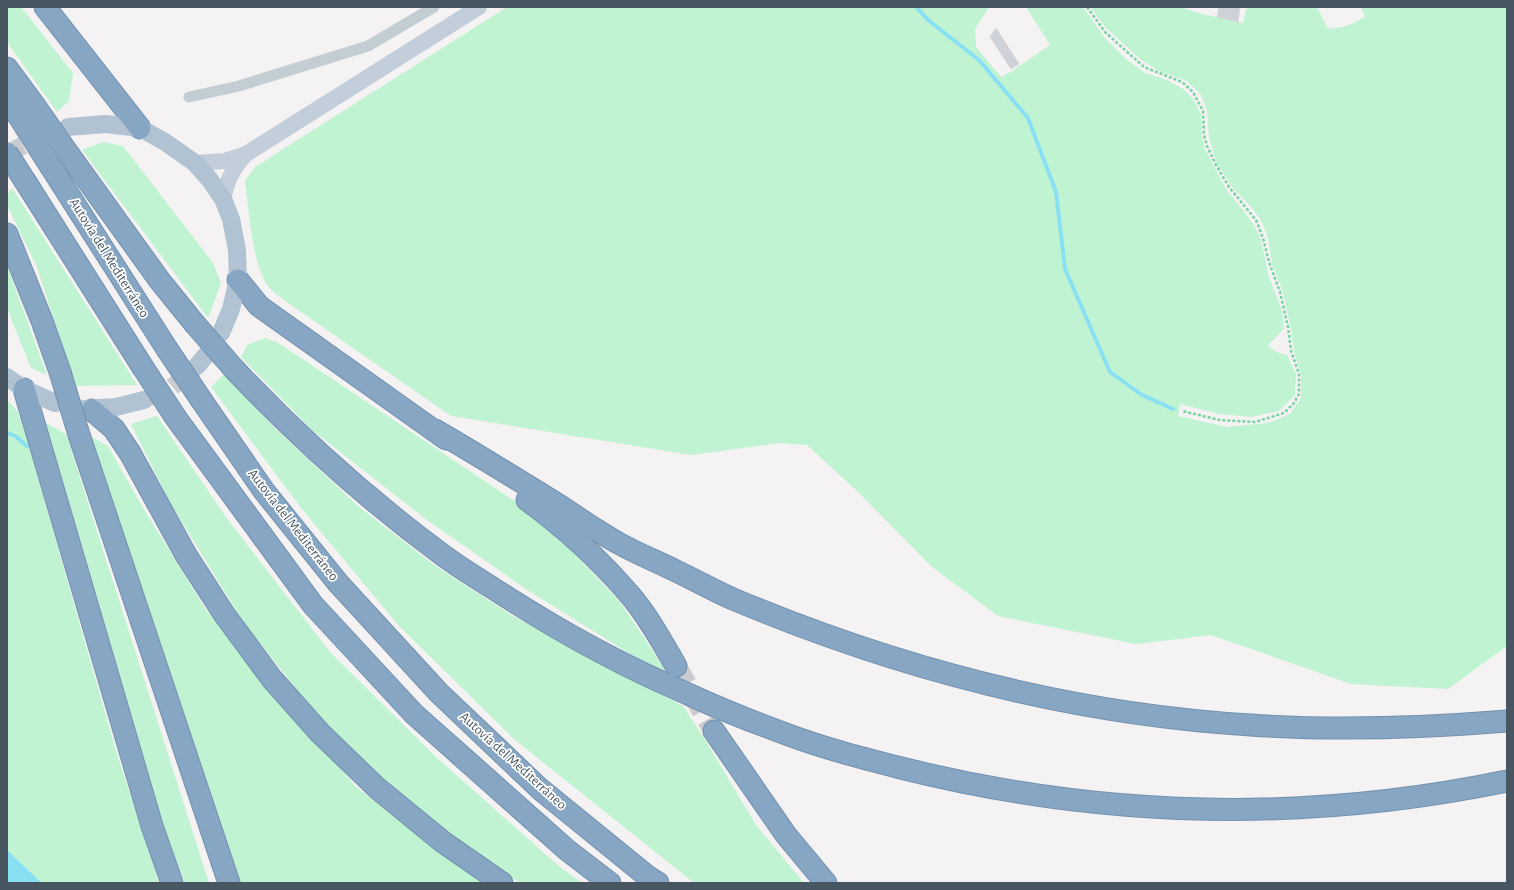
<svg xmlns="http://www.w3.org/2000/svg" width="1514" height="890" viewBox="0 0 1514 890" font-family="'Alegreya Sans',sans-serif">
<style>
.green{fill:#c0f3d2}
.water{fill:#8ae0f3}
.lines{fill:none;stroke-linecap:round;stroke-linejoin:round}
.stream{stroke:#8ae0f3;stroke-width:4}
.building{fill:#ced1d7;stroke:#d6d8de}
.primary-tunnel{stroke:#c9cbce;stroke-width:18;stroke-dasharray:18 9;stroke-linecap:butt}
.highway-tunnel{stroke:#c9cbce;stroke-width:21;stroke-dasharray:21 10;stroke-linecap:butt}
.highway-casing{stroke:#7291af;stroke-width:23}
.path{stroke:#75d4a2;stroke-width:2.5;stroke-dasharray:3 2;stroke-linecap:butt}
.street{stroke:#c2cdd4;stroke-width:11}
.secondary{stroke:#c2ceda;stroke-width:16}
.primary{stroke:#b1c3d2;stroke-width:18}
.highway{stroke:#87a6c3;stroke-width:21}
.highway-bridge-casing{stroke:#7291af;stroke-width:23;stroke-linecap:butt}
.highway-bridge{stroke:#87a6c3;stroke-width:21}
.labels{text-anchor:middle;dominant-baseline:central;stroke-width:3.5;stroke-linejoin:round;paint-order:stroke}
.street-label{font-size:14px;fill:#485661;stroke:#fff}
</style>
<rect width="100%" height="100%" fill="#f4f2f2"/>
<g class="green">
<path d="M 7,7 L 21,7 L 73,73 L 69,101 L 57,112 L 7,42 Z"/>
<path d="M 507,7 L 989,7 L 975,29 L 976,47 L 1001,77 L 1012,71 L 1050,45 L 1026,7 L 1083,7 L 1105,38 L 1126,59 L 1145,73 L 1167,80 L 1183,89 L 1194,100 L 1201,115 L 1202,136 L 1205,149 L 1227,191 L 1240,206 L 1254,225 L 1261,240 L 1269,277 L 1282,311 L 1284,329 L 1268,345 L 1274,351 L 1287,355 L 1296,374 L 1295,395 L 1279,411 L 1251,417 L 1219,414 L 1180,404 L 1178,416 L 1227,427 L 1268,423 L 1290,414 L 1301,398 L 1301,375 L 1294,352 L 1291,330 L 1283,292 L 1272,264 L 1268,239 L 1262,222 L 1252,208 L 1233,188 L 1217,164 L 1209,138 L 1207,111 L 1201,95 L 1187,81 L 1161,72 L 1140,59 L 1105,27 L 1090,7 L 1181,7 L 1198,13 L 1243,23 L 1247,7 L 1317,7 L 1328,29 L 1347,26 L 1365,17 L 1361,7 L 1507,7 L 1507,646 L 1448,689 L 1351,684 L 1211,635 L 1136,644 L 998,616 L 932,567 L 856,490 L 807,445 L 780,443 L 691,455 L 451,416 L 288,303 C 282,298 274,293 269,287 C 252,267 249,208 245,181 L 255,167 Z"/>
<path d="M 103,142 L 123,146 L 213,263 L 221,283 L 208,318 L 82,150 Z"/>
<path d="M 12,188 L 137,385 L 75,386 L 37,267 L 7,205 L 7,195 Z"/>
<path d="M 7,266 L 47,375 L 31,368 L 7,308 Z"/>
<path d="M 265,338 L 277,342 L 540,518 L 620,602 L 668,674 L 643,662 L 529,591 L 427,520 L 312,430 L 241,357 L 247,345 Z"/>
<path d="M 224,374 L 277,430 L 359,507 L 434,565 L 511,615 L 683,706 L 704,738 L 756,825 L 804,883 L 694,883 L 515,740 L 399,626 L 301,508 L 211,387 Z"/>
<path d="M 7,400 L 18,412 L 27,440 L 116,751 L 159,883 L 42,883 L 7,850 Z"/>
<path d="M 157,416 L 228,520 L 330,652 L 436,757 L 561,868 L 583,883 L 520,883 L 439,830 L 336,739 L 244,623 L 169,501 L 131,424 Z"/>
<path d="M 46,423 L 66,434 L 209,883 L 185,883 L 167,837 Z"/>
<path d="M 92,437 L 108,446 L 143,508 L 206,610 L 356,787 L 482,883 L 241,883 L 206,778 L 134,573 Z"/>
</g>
<path class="water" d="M 7,850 L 42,883 L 7,883 Z"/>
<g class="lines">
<g class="stream">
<path d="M 916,7 L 928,20 L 979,60 L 1028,118 L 1056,192 L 1065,269 L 1110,372 L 1142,395 L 1173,409"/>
<path d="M 7,433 L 15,436 L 27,446"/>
</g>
</g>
<g class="building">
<path d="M 1219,7 L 1240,7 L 1238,22 L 1217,17 Z"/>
<path d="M 996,28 L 1019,64 L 1011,69 L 990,37 Z"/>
</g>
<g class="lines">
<g class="primary-tunnel">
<path d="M 7,154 L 37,138 L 46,135"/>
<path d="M 148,398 L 172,387 L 195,368"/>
</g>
<path class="highway-tunnel" d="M 676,666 L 714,731"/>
<g class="highway-casing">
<g id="highway">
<path d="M 45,7 L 140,128"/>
<path d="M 7,68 L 35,106"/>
<path d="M 7,99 L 18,115"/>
<path d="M 70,156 L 160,281 L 194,323"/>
<path d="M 51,167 L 167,349"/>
<path d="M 25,181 L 142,366"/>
<path d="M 7,234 L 42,321 L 60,372"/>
<path d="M 238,280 L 259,306 L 446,439"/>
<path d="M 234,369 C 299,438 368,500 444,556 C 459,567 475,577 491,587 C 555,629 618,664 688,694 C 720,709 753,722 786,734 C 823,748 862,758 901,768 C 1101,818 1304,823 1507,781"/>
<path d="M 24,389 L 152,826 L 172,883"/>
<path d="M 202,401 L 264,491 L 338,583 L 439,693 L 540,789 L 647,876 L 658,883"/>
<path d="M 92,410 L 114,429 L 130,453 L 186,555 L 224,614 L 272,679 L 320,733 L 377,788 L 443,842 L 502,883"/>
<path d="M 176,418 L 313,605 L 414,714 L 567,850 L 610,883"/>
<path d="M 435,430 C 478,455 520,481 562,507 C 581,520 600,533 620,544 C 638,554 658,562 676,571 C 695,580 713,590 733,599 C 897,668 1072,714 1251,725 C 1337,731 1421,728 1507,721"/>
<path d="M 80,438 L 229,883"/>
<path d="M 527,500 C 564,527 599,559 630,595 C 648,616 662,642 676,666"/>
<path d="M 714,731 L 786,835 L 826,883"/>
</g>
</g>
<path class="path" d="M 1087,7 L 1105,32 L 1144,67 L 1182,82 L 1193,92 L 1203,111 L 1204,135 L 1207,146 L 1216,165 L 1229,187 L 1256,220 L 1263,238 L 1269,262 L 1280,292 L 1288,327 L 1291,351 L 1299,374 L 1299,394 L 1294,403 L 1284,413 L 1255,422 L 1220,420 L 1182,411"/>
<path class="street" d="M 189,97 L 239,86 L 368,46 L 434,7"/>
<g class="secondary">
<path d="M 195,163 L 224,161 L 246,154 L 479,7"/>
<path d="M 223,199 C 228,178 232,170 246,154"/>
</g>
<g class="primary">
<path d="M 68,127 L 106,124 L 140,128 L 165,142 L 195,163 L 210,180 L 223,199 L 231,219 L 237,250 L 238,280 L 231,309 L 221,333"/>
<path d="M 197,366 L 206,355"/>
<path d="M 7,377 L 24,389 L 55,403"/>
<path d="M 84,409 L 116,407 L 144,400"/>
</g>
<use href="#highway" class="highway"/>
<g class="highway-bridge-casing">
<g id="highway-bridge">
<path d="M 35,106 L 70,156"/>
<path d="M 18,115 L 51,167"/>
<path d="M 7,153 L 25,181"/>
<path d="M 194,323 L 234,369"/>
<path d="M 167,349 L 202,401"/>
<path d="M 142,366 L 176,418"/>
<path d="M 60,372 L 80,438"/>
</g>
</g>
<use href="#highway-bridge" class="highway-bridge"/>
</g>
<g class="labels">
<g class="street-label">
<text transform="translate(109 258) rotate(58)">Autovía del Mediterráneo</text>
<text transform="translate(293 525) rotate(52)">Autovía del Mediterráneo</text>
<text transform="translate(513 761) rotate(42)">Autovía del Mediterráneo</text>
</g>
</g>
<rect width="1514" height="890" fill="none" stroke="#485661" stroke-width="16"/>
</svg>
